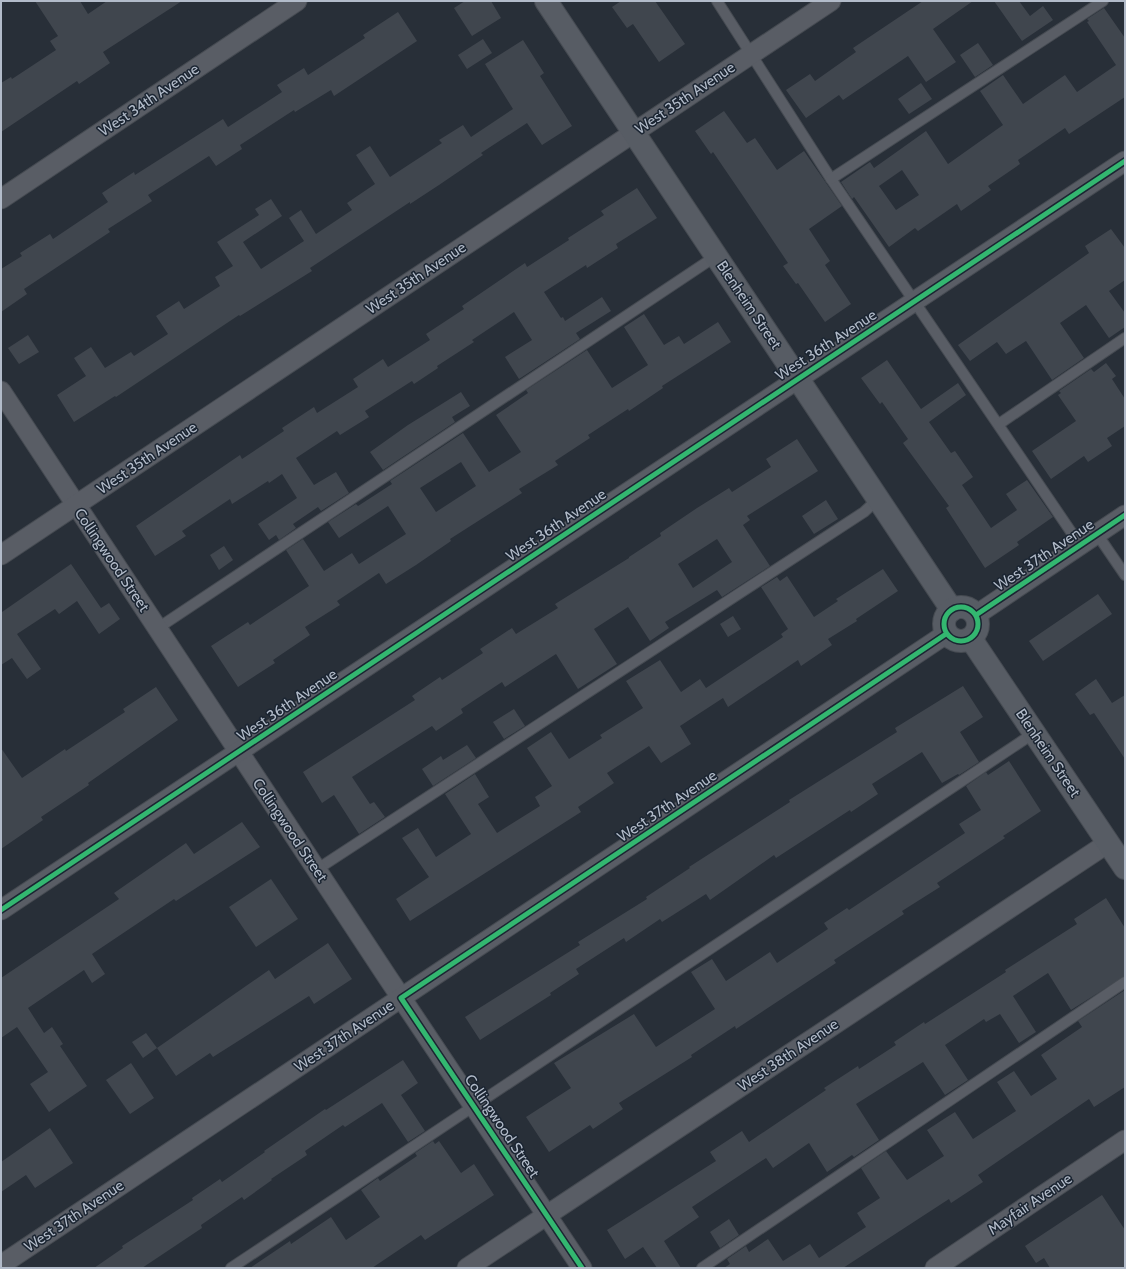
<svg xmlns="http://www.w3.org/2000/svg" width="1126" height="1269" viewBox="0 0 1126 1269" font-family="Cabin,sans-serif">
<style>
.building{fill:#40464e;fill-rule:evenodd}
.lines{fill:none;stroke-linecap:round;stroke-linejoin:round}
.lane-casing{stroke:#464b52;stroke-width:12}
.street-casing{stroke:#464b52;stroke-width:21}
.secondary-casing{stroke:#464b52;stroke-width:24}
.lane{stroke:#595d65;stroke-width:10}
.street{stroke:#595d65;stroke-width:19}
.secondary{stroke:#575c64;stroke-width:22}
.cycleway-casing{stroke:#1b2532;stroke-width:8}
.cycleway{stroke:#33b770;stroke-width:5}
.labels{text-anchor:middle;dominant-baseline:central;stroke-width:3;stroke-linejoin:round;paint-order:stroke}
.street-label{font-size:15px;fill:#b2bbc9;stroke:#1b2532}
</style>
<rect width="100%" height="100%" fill="#282f38"/>
<g class="building">
<path d="M 35,1 L 80,1 L 88,14 L 107,1 L 182,1 L 103,52 L 110,63 L 79,84 L 77,81 L 1,132 L 1,83 L 11,77 L 12,79 L 56,50 L 50,41 L 58,36 Z"/>
<path d="M 465,1 L 491,1 L 501,18 L 472,36 L 454,8 Z"/>
<path d="M 621,1 L 655,1 L 685,44 L 659,62 L 633,24 L 627,28 L 612,7 Z"/>
<path d="M 923,1 L 973,1 L 933,29 L 956,62 L 926,82 L 908,56 L 843,100 L 839,95 L 806,118 L 786,90 L 810,74 L 815,81 L 856,52 L 853,48 Z"/>
<path d="M 994,1 L 1019,1 L 1030,16 L 1043,6 L 1053,20 L 1022,41 Z"/>
<path d="M 1104,8 L 1125,38 L 1125,97 L 1069,134 L 1065,128 L 1018,160 L 1020,164 L 988,186 L 991,190 L 961,211 L 957,204 L 918,231 L 915,228 L 889,247 L 854,197 L 852,199 L 841,182 L 870,162 L 874,168 L 926,131 L 948,164 L 1003,125 L 980,91 L 1003,75 L 1023,104 L 1065,75 L 1077,92 L 1116,65 L 1087,22 L 1089,21 L 1087,19 ZM 902,170 L 919,195 L 896,210 L 879,186 Z"/>
<path d="M 398,12 L 417,41 L 334,96 L 331,90 L 295,112 L 294,110 L 240,145 L 242,149 L 216,166 L 209,156 L 148,195 L 152,201 L 108,229 L 110,232 L 24,289 L 27,294 L 1,312 L 1,269 L 22,256 L 20,253 L 50,234 L 53,239 L 108,202 L 102,193 L 134,172 L 135,175 L 223,119 L 228,127 L 282,92 L 277,85 L 304,68 L 308,75 L 365,38 L 363,35 Z"/>
<path d="M 483,39 L 492,53 L 467,69 L 458,55 Z"/>
<path d="M 523,40 L 544,73 L 540,76 L 572,126 L 542,145 L 527,123 L 481,153 L 483,155 L 439,185 L 410,204 L 410,202 L 310,268 L 312,271 L 240,316 L 239,315 L 116,397 L 115,396 L 74,422 L 57,395 L 86,376 L 74,358 L 91,347 L 105,368 L 131,352 L 134,356 L 168,334 L 156,316 L 179,301 L 184,309 L 220,286 L 215,277 L 233,266 L 217,242 L 259,215 L 255,209 L 271,199 L 282,216 L 243,242 L 261,269 L 304,241 L 289,218 L 301,210 L 316,234 L 352,210 L 347,203 L 375,184 L 356,155 L 370,146 L 390,177 L 442,143 L 439,140 L 463,125 L 471,137 L 513,109 L 485,64 Z"/>
<path d="M 978,43 L 993,65 L 975,77 L 960,55 Z"/>
<path d="M 921,83 L 932,99 L 909,114 L 898,99 Z"/>
<path d="M 724,111 L 747,143 L 755,138 L 777,170 L 804,151 L 842,206 L 809,229 L 830,261 L 825,265 L 851,304 L 825,322 L 798,283 L 796,284 L 783,266 L 788,263 L 741,193 L 713,152 L 711,154 L 695,131 Z"/>
<path d="M 637,188 L 657,218 L 616,244 L 618,248 L 587,268 L 586,265 L 544,292 L 561,318 L 563,317 L 565,321 L 602,297 L 611,311 L 576,333 L 580,339 L 519,379 L 505,357 L 532,340 L 514,312 L 472,340 L 474,342 L 437,366 L 438,368 L 414,384 L 412,381 L 365,411 L 369,417 L 340,435 L 337,431 L 296,458 L 314,485 L 336,472 L 349,493 L 321,511 L 318,507 L 293,524 L 296,528 L 279,540 L 276,535 L 269,540 L 258,524 L 297,498 L 282,474 L 269,483 L 268,481 L 232,504 L 230,499 L 182,531 L 186,536 L 155,556 L 136,526 L 240,455 L 242,459 L 284,431 L 282,428 L 314,407 L 317,413 L 358,387 L 353,379 L 383,359 L 388,367 L 430,340 L 426,334 L 464,309 L 462,306 L 525,263 L 527,267 L 569,240 L 568,238 L 604,215 L 601,211 Z"/>
<path d="M 1111,229 L 1125,248 L 1125,280 L 1109,291 L 1125,313 L 1125,327 L 1109,338 L 1086,305 L 1060,323 L 1084,358 L 1052,380 L 1026,341 L 1006,354 L 997,342 L 970,361 L 958,345 L 1089,253 L 1085,246 Z"/>
<path d="M 644,314 L 664,345 L 679,336 L 684,344 L 718,322 L 731,342 L 662,386 L 663,388 L 629,411 L 628,409 L 588,435 L 590,438 L 555,461 L 558,465 L 519,489 L 522,493 L 450,539 L 451,541 L 416,565 L 386,584 L 379,573 L 337,601 L 340,605 L 305,627 L 310,635 L 273,660 L 275,663 L 238,687 L 211,646 L 248,622 L 250,625 L 309,586 L 286,550 L 303,539 L 324,571 L 352,553 L 359,564 L 406,534 L 388,506 L 339,538 L 328,522 L 356,504 L 358,506 L 392,484 L 390,481 L 463,433 L 489,472 L 521,452 L 496,415 L 528,393 L 526,390 L 587,350 L 612,388 L 648,365 L 624,327 ZM 461,462 L 476,486 L 436,512 L 420,488 Z"/>
<path d="M 28,335 L 39,352 L 19,364 L 8,348 Z"/>
<path d="M 887,360 L 921,409 L 958,383 L 966,395 L 929,422 L 951,453 L 955,451 L 973,477 L 962,485 L 991,528 L 1017,510 L 1006,494 L 1027,480 L 1053,517 L 1017,542 L 1019,545 L 985,568 L 946,508 L 949,506 L 903,443 L 908,439 L 882,402 L 880,404 L 861,378 Z"/>
<path d="M 1106,363 L 1116,376 L 1112,379 L 1125,399 L 1125,426 L 1107,438 L 1112,446 L 1088,462 L 1084,456 L 1051,479 L 1032,451 L 1076,421 L 1058,395 L 1061,393 L 1059,391 L 1091,369 L 1094,372 Z"/>
<path d="M 461,392 L 470,406 L 452,417 L 455,422 L 383,470 L 370,452 L 408,425 Z"/>
<path d="M 797,439 L 818,471 L 747,516 L 750,520 L 743,525 L 770,566 L 722,597 L 717,590 L 665,622 L 669,628 L 650,641 L 628,607 L 594,629 L 617,664 L 578,689 L 556,654 L 505,687 L 502,682 L 461,709 L 463,713 L 436,731 L 432,726 L 394,750 L 352,777 L 370,804 L 374,802 L 385,817 L 359,834 L 334,795 L 322,803 L 303,772 L 415,700 L 412,696 L 440,677 L 442,680 L 483,653 L 480,649 L 512,628 L 516,634 L 558,608 L 555,604 L 629,558 L 629,557 L 661,536 L 660,533 L 697,508 L 729,488 L 732,492 L 771,467 L 766,459 ZM 717,539 L 732,562 L 693,588 L 678,564 Z"/>
<path d="M 826,500 L 838,519 L 814,534 L 802,516 Z"/>
<path d="M 224,546 L 233,560 L 219,570 L 210,555 Z"/>
<path d="M 71,564 L 101,608 L 109,603 L 120,619 L 99,634 L 77,601 L 59,614 L 55,609 L 17,634 L 41,669 L 27,679 L 12,658 L 1,665 L 1,610 L 2,612 Z"/>
<path d="M 883,569 L 898,591 L 856,619 L 857,621 L 828,639 L 832,645 L 801,666 L 798,660 L 728,707 L 723,698 L 680,726 L 691,744 L 661,763 L 649,746 L 607,773 L 614,783 L 578,807 L 581,812 L 410,921 L 396,899 L 429,877 L 402,838 L 418,828 L 436,857 L 471,834 L 445,794 L 475,774 L 489,797 L 478,804 L 497,833 L 540,806 L 535,797 L 552,786 L 527,748 L 551,732 L 569,759 L 602,738 L 600,735 L 643,708 L 626,681 L 660,660 L 681,692 L 700,679 L 706,688 L 783,637 L 781,634 L 788,629 L 761,587 L 777,577 L 780,581 L 787,576 L 814,617 L 838,601 L 836,599 Z"/>
<path d="M 1098,594 L 1112,614 L 1043,661 L 1029,641 Z"/>
<path d="M 733,616 L 741,629 L 728,637 L 720,624 Z"/>
<path d="M 1096,679 L 1112,703 L 1125,695 L 1125,759 L 1094,713 L 1090,715 L 1075,694 Z"/>
<path d="M 963,686 L 983,717 L 960,732 L 979,762 L 959,775 L 958,774 L 942,783 L 922,752 L 872,784 L 878,794 L 851,812 L 850,810 L 776,858 L 774,855 L 710,900 L 706,894 L 662,922 L 660,919 L 626,942 L 624,938 L 576,969 L 579,974 L 550,993 L 551,995 L 480,1040 L 465,1017 L 580,945 L 578,942 L 647,899 L 646,897 L 690,868 L 689,867 L 790,802 L 789,800 L 897,732 L 895,728 Z"/>
<path d="M 156,687 L 178,720 L 88,783 L 89,785 L 41,817 L 43,820 L 1,849 L 1,748 L 22,778 L 65,749 L 66,751 L 125,712 L 123,709 Z"/>
<path d="M 514,709 L 525,726 L 504,739 L 493,722 Z"/>
<path d="M 467,745 L 476,758 L 433,786 L 422,769 L 441,756 L 443,760 Z"/>
<path d="M 1009,761 L 1041,811 L 1003,836 L 1005,838 L 937,883 L 940,887 L 902,911 L 904,914 L 834,960 L 836,963 L 736,1029 L 735,1026 L 691,1055 L 692,1057 L 619,1103 L 623,1109 L 593,1129 L 590,1125 L 549,1152 L 526,1117 L 571,1088 L 554,1063 L 634,1014 L 656,1047 L 715,1009 L 691,972 L 712,959 L 726,981 L 770,952 L 777,963 L 828,929 L 824,923 L 847,908 L 849,910 L 965,833 L 959,824 L 981,810 L 966,786 L 986,772 L 988,775 Z"/>
<path d="M 242,822 L 260,847 L 176,901 L 174,899 L 92,954 L 105,974 L 92,983 L 84,970 L 28,1008 L 44,1033 L 52,1027 L 63,1044 L 60,1046 L 87,1086 L 49,1112 L 30,1084 L 48,1072 L 17,1027 L 1,1038 L 1,978 L 119,899 L 114,893 L 186,843 L 194,854 Z"/>
<path d="M 271,879 L 298,919 L 256,947 L 229,907 Z"/>
<path d="M 1106,898 L 1125,928 L 1125,976 L 1071,1010 L 1048,973 L 1013,996 L 1036,1032 L 1019,1043 L 1000,1014 L 986,1022 L 984,1019 L 945,1045 L 968,1080 L 945,1095 L 923,1062 L 856,1104 L 879,1140 L 854,1157 L 852,1155 L 827,1172 L 809,1143 L 773,1168 L 766,1158 L 692,1207 L 699,1217 L 664,1241 L 681,1268 L 657,1268 L 643,1247 L 625,1259 L 607,1230 L 716,1161 L 710,1152 L 742,1131 L 749,1142 L 826,1090 L 824,1088 L 858,1066 L 859,1069 L 896,1045 L 894,1042 L 924,1022 L 925,1024 L 1006,972 L 1005,970 L 1077,924 L 1074,919 Z"/>
<path d="M 328,943 L 352,979 L 314,1004 L 309,996 L 213,1057 L 210,1053 L 176,1076 L 157,1048 L 269,970 L 275,979 Z"/>
<path d="M 1125,990 L 1125,1087 L 1094,1107 L 1089,1099 L 978,1175 L 983,1182 L 951,1203 L 949,1199 L 843,1268 L 724,1268 L 730,1264 L 727,1259 L 746,1246 L 749,1252 L 768,1239 L 783,1261 L 810,1244 L 819,1258 L 866,1227 L 857,1213 L 880,1198 L 861,1168 L 886,1151 L 907,1180 L 944,1156 L 927,1130 L 947,1117 L 955,1112 L 973,1139 L 1016,1111 L 997,1082 L 1014,1071 L 1031,1096 L 1057,1079 L 1041,1055 L 1082,1027 L 1078,1021 Z"/>
<path d="M 146,1033 L 157,1048 L 143,1058 L 132,1042 Z"/>
<path d="M 403,1060 L 418,1083 L 401,1095 L 425,1131 L 408,1142 L 382,1103 L 345,1127 L 343,1125 L 305,1151 L 307,1155 L 271,1179 L 272,1180 L 244,1200 L 242,1197 L 201,1225 L 202,1228 L 142,1268 L 94,1268 L 123,1248 L 122,1246 L 193,1200 L 192,1198 L 220,1179 L 222,1182 L 265,1152 L 264,1151 L 325,1109 L 326,1110 Z"/>
<path d="M 131,1063 L 154,1098 L 130,1114 L 106,1080 Z"/>
<path d="M 50,1128 L 73,1163 L 35,1188 L 26,1175 L 1,1192 L 1,1162 Z"/>
<path d="M 433,1141 L 435,1144 L 439,1141 L 461,1173 L 474,1164 L 494,1195 L 425,1240 L 421,1235 L 372,1268 L 250,1268 L 290,1241 L 291,1244 L 331,1217 L 346,1240 L 380,1217 L 361,1190 L 378,1178 L 380,1181 L 417,1156 L 415,1153 Z"/>
<path d="M 1102,1195 L 1125,1230 L 1125,1268 L 1050,1268 L 1044,1258 L 1036,1263 L 1025,1246 Z"/>
<path d="M 729,1219 L 739,1235 L 720,1248 L 710,1232 Z"/>
</g>
<g class="lines">
<g class="lane-casing">
<g id="lane">
<path d="M 717,1 L 831,179 L 1080,545"/>
<path d="M 831,179 L 1103,1"/>
<path d="M 999,424 L 1125,338"/>
<path d="M 1097,534 L 1125,575"/>
<path d="M 158,628 L 716,256"/>
<path d="M 316,870 L 864,512 L 878,499"/>
<path d="M 231,1268 L 1034,733"/>
<path d="M 702,1268 L 1125,982"/>
</g>
</g>
<g class="street-casing">
<g id="street">
<path d="M 1,199 L 297,1"/>
<path d="M 1,391 L 386,975 L 582,1268"/>
<path d="M 1,555 L 831,1"/>
<path d="M 976,615 L 1125,515"/>
<path d="M 1,910 L 1125,161"/>
<path d="M 1,1265 L 946,634"/>
<path d="M 467,1268 L 1108,843"/>
<path d="M 935,1268 L 1125,1140"/>
</g>
</g>
<g class="secondary-casing">
<g id="secondary">
<path d="M 546,1 L 952,610"/>
<circle cx="961" cy="624" r="17"/>
<path d="M 971,639 L 1125,868"/>
</g>
</g>
<use href="#lane" class="lane"/>
<use href="#street" class="street"/>
<use href="#secondary" class="secondary"/>
<g class="cycleway-casing">
<g id="cycleway">
<circle cx="961" cy="624" r="17"/>
<path d="M 976,615 L 1125,515"/>
<path d="M 1,910 L 1125,161"/>
<path d="M 582,1268 L 401,998 L 946,634"/>
</g>
</g>
<use href="#cycleway" class="cycleway"/>
</g>
<g class="labels">
<g class="street-label">
<text transform="translate(685 98) rotate(-34)">West 35th Avenue</text>
<text transform="translate(149 100) rotate(-34)">West 34th Avenue</text>
<text transform="translate(416 278) rotate(-34)">West 35th Avenue</text>
<text transform="translate(749 305) rotate(56)">Blenheim Street</text>
<text transform="translate(826 345) rotate(-33)">West 36th Avenue</text>
<text transform="translate(147 458) rotate(-34)">West 35th Avenue</text>
<text transform="translate(556 525) rotate(-34)">West 36th Avenue</text>
<text transform="translate(1044 555) rotate(-34)">West 37th Avenue</text>
<text transform="translate(112 560) rotate(56)">Collingwood Street</text>
<text transform="translate(287 705) rotate(-34)">West 36th Avenue</text>
<text transform="translate(1048 753) rotate(56)">Blenheim Street</text>
<text transform="translate(667 806) rotate(-34)">West 37th Avenue</text>
<text transform="translate(290 830) rotate(56)">Collingwood Street</text>
<text transform="translate(344 1036) rotate(-34)">West 37th Avenue</text>
<text transform="translate(788 1055) rotate(-34)">West 38th Avenue</text>
<text transform="translate(502 1126) rotate(56)">Collingwood Street</text>
<text transform="translate(1030 1204) rotate(-34)">Mayfair Avenue</text>
<text transform="translate(74 1216) rotate(-34)">West 37th Avenue</text>
</g>
</g>
<rect width="1126" height="1269" fill="none" stroke="#b2bbc9" stroke-width="4"/>
</svg>
